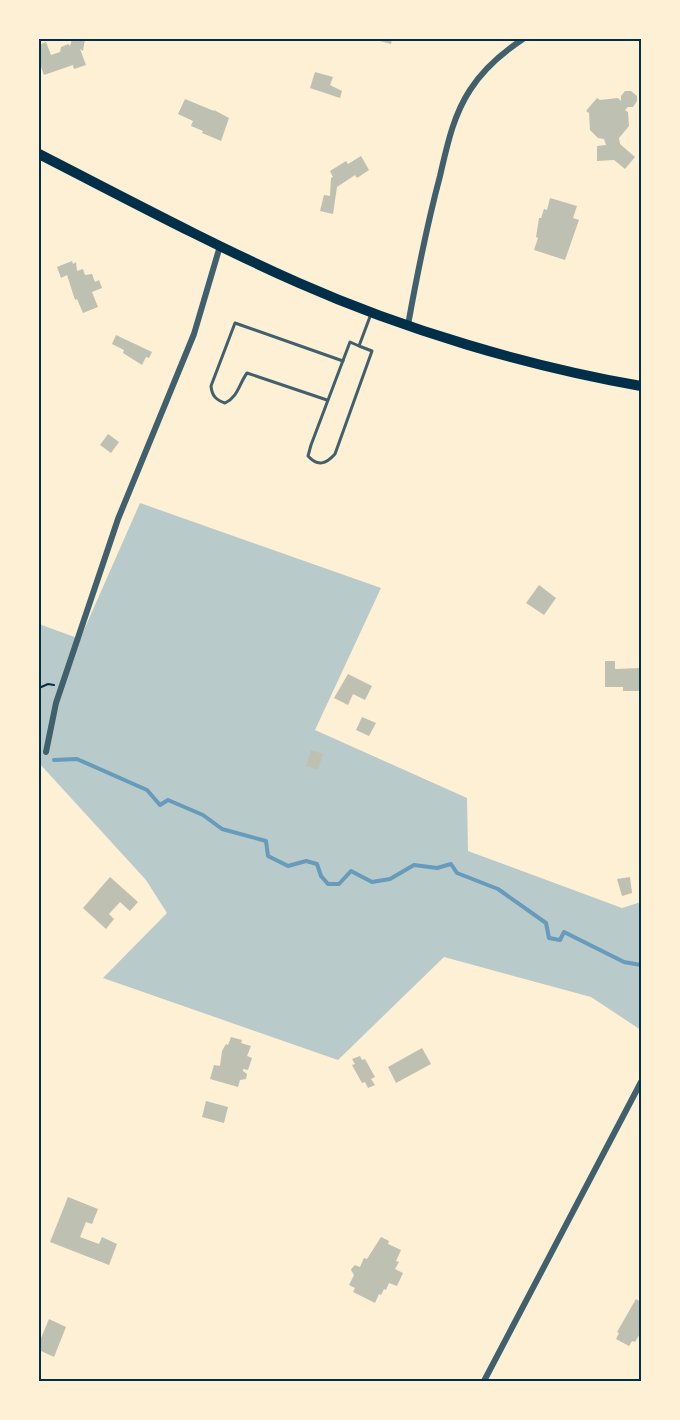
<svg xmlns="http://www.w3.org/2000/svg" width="680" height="1420" viewBox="0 0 680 1420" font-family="Quicksand,sans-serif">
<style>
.green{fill:#b9caca}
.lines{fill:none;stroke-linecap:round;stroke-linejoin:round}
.stream{stroke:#669bbc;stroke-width:4}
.building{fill:#bec0b2}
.path{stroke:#003049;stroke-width:2}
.service{stroke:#3f606c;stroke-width:3}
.minor{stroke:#3f606c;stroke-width:6}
.primary{stroke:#003049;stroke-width:10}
.neatline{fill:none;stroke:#003049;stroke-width:2}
</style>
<rect width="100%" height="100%" fill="#fdf0d5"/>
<path class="green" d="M 140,503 L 381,588 L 315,730 L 467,798 L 468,851 L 622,908 L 641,902 L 641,1030 L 591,997 L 444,957 L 338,1060 L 103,978 L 167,913 L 146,880 L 39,763 L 39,624 L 80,639 Z"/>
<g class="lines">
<path class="stream" d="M 54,760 L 77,759 L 147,790 L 160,805 L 168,800 L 203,815 L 222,829 L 266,841 L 268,856 L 288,866 L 306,861 L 317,864 L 321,876 L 328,884 L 339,884 L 351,871 L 372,882 L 390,879 L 414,865 L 437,868 L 451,864 L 457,873 L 498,889 L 546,923 L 549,938 L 560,940 L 564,932 L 624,962 L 641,965"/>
</g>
<g class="building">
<path d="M 72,39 L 85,39 L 83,51 L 80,49 L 86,65 L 74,69 L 73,65 L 44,75 L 39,61 L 39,45 L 46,42 L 51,55 L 60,52 L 61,47 L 68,44 L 70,46 Z"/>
<path d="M 373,39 L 392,39 L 391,44 Z"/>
<path d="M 315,72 L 333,77 L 330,85 L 342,91 L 340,98 L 310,88 Z"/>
<path d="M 625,91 L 631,91 L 637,96 L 637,101 L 633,107 L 628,107 L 625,110 L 628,112 L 629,126 L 619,138 L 620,144 L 635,157 L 625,169 L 614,160 L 597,161 L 597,146 L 606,145 L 604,139 L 598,138 L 590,130 L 589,113 L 586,111 L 597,98 L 600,100 L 618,98 L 621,101 L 621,96 Z"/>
<path d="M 185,99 L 214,111 L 214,110 L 229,118 L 221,141 L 202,133 L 203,131 L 191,126 L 193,121 L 178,114 Z"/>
<path d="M 361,156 L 369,170 L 357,178 L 355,175 L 337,187 L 333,214 L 320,211 L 324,195 L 330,196 L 331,178 L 333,177 L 330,171 L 346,161 L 348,164 Z"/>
<path d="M 550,198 L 577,206 L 573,218 L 579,220 L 565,260 L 534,250 L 538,238 L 536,237 L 539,218 L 541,218 L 544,209 L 547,210 Z"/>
<path d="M 72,261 L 73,264 L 76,262 L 77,271 L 83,269 L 85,275 L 92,274 L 95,282 L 99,280 L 102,288 L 92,292 L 98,307 L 83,313 L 77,299 L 75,300 L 67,275 L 61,278 L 57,267 Z"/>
<path d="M 116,335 L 152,352 L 149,358 L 146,357 L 142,365 L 123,353 L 124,350 L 112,344 Z"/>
<path d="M 108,434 L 119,442 L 111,453 L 100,445 Z"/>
<path d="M 539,585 L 556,598 L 544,615 L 526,603 Z"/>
<path d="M 605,661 L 615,661 L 615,669 L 641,668 L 641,691 L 623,691 L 623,687 L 605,687 Z"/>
<path d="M 348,674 L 372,686 L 365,700 L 353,694 L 348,705 L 334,698 Z"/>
<path d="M 362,717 L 376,723 L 369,736 L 356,730 Z"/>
<path d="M 311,750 L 323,754 L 318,770 L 306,766 Z"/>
<path d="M 110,877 L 138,902 L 130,911 L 120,902 L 109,914 L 114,919 L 106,929 L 83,908 Z"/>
<path d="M 630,877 L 632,893 L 622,896 L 617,879 Z"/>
<path d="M 231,1037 L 242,1040 L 241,1043 L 251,1046 L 247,1056 L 252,1058 L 248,1070 L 243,1069 L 243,1071 L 247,1074 L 246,1079 L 240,1080 L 238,1087 L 210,1079 L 214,1065 L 220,1066 L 222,1051 L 226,1044 L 228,1045 Z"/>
<path d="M 422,1048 L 431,1064 L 396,1083 L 388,1067 Z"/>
<path d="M 360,1056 L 362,1060 L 365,1059 L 375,1077 L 371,1079 L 375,1085 L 368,1088 L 365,1082 L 362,1083 L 352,1065 L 355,1064 L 352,1059 Z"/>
<path d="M 206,1101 L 228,1107 L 224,1123 L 202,1117 Z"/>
<path d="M 68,1197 L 98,1209 L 92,1224 L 86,1222 L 80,1237 L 99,1244 L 102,1237 L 117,1244 L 109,1265 L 50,1242 Z"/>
<path d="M 381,1237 L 389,1241 L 388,1244 L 401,1250 L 396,1261 L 399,1262 L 395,1269 L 403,1273 L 397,1286 L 389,1283 L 386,1290 L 384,1289 L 381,1295 L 379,1294 L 375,1303 L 353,1292 L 355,1288 L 349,1285 L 354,1275 L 351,1270 L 352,1268 L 355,1265 L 360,1267 L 364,1258 L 367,1259 Z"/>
<path d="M 636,1299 L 641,1302 L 641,1332 L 635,1342 L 632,1341 L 629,1346 L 616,1339 L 619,1333 L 617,1332 Z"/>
<path d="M 49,1319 L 66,1327 L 54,1357 L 39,1350 L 39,1343 Z"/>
</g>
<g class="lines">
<path class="path" d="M 39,688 L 48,684 L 54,685"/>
<g class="service">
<path d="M 359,346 L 350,342 L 311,445 L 308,456 C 318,467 326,464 335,454 L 372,351 L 359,346 L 371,314"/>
<path d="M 327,400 L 247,373 C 239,384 238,397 225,403 C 216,400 212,396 211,386 L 235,323 L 343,361"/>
</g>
<g class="minor">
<path d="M 408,325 C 417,275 427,225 440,176 C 447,146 453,116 470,90 C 484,68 502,53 523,39"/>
<path d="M 46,752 L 56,703 L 118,519 L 194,334 L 220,246"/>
<path d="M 484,1381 L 641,1082"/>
</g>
<path class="primary" d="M 39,154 C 125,198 211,244 299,283 C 405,330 527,366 641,386"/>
</g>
<rect width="680" height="1420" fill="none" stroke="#fdf0d5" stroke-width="81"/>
<rect x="40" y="40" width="600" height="1340" class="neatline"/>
</svg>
